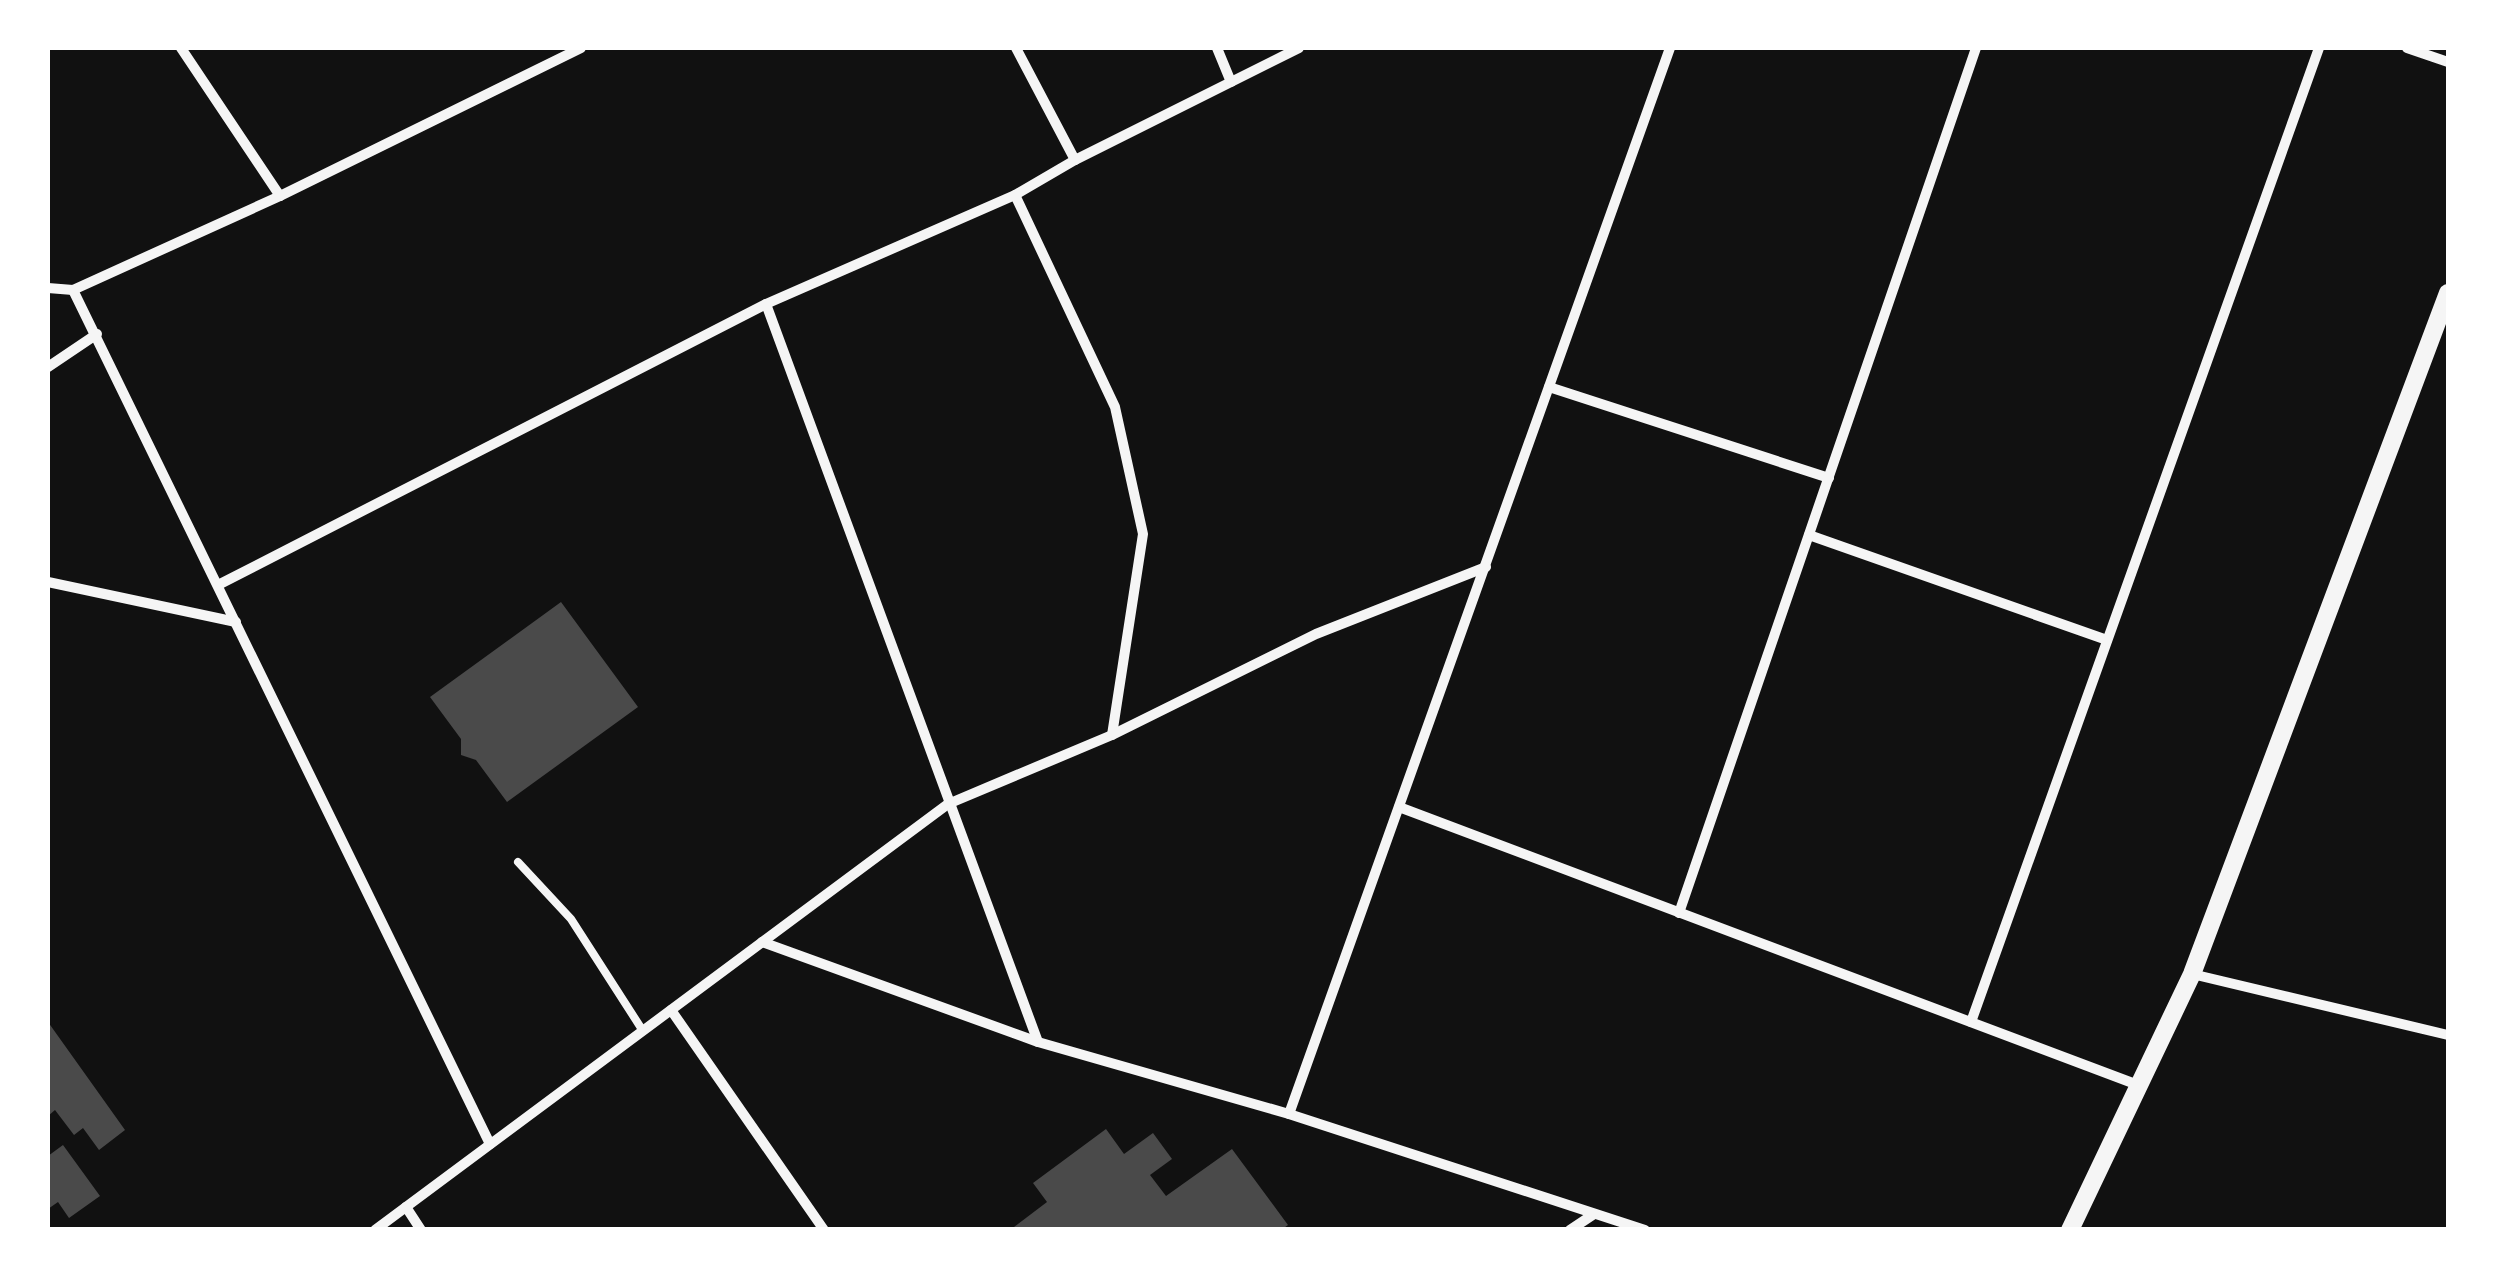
<svg xmlns="http://www.w3.org/2000/svg" width="2496" height="1277" viewBox="0 0 2496 1277" font-family="Poppins,sans-serif">
<style>
.building{fill:#4a4a4a}
.lines{fill:none;stroke-linecap:round;stroke-linejoin:round}
.service{stroke:#f5f5f5;stroke-width:8}
.minor{stroke:#f5f5f5;stroke-width:10}
.tertiary{stroke:#f5f5f5;stroke-width:18}
</style>
<rect width="100%" height="100%" fill="#111"/>
<g class="building">
<path d="M 561,602 L 638,707 L 507,802 L 476,760 L 461,755 L 461,739 L 430,697 Z"/>
<path d="M 48,1022 L 125,1130 L 99,1150 L 83,1128 L 74,1135 L 55,1110 L 48,1116 Z"/>
<path d="M 1106,1129 L 1124,1154 L 1153,1133 L 1172,1159 L 1150,1175 L 1166,1196 L 1232,1149 L 1288,1225 L 1281,1230 L 1010,1230 L 1047,1202 L 1033,1183 Z"/>
<path d="M 63,1145 L 100,1196 L 69,1218 L 58,1202 L 48,1209 L 48,1156 Z"/>
</g>
<g class="lines">
<path class="service" d="M 518,862 L 571,919 L 643,1031"/>
<g class="minor">
<path d="M 181,48 L 280,196"/>
<path d="M 1016,48 L 1075,160"/>
<path d="M 1217,48 L 1231,82"/>
<path d="M 2407,48 L 2448,62"/>
<path d="M 1015,195 L 1115,407 L 1143,534 L 1112,735"/>
<path d="M 48,288 L 73,290 L 280,196 L 581,48"/>
<path d="M 73,290 L 490,1144"/>
<path d="M 766,304 L 1038,1042"/>
<path d="M 48,367 L 97,334"/>
<path d="M 1549,387 L 1829,478"/>
<path d="M 1809,535 L 2107,640"/>
<path d="M 48,582 L 236,622"/>
<path d="M 218,585 L 766,304 L 1015,195 L 1075,160 L 1299,48"/>
<path d="M 1399,807 L 2138,1085"/>
<path d="M 1679,913 L 1976,48"/>
<path d="M 762,942 L 1038,1042 L 1289,1114 L 1645,1230"/>
<path d="M 2192,974 L 2448,1035"/>
<path d="M 671,1010 L 824,1230"/>
<path d="M 1971,1022 L 2319,48"/>
<path d="M 1289,1114 L 1670,48"/>
<path d="M 406,1207 L 421,1230"/>
<path d="M 375,1230 L 948,804 L 1112,735 L 1316,634 L 1486,567"/>
<path d="M 1570,1230 L 1594,1214"/>
</g>
<path class="tertiary" d="M 2070,1230 L 2192,974 L 2448,293"/>
</g>
<rect width="2496" height="1277" fill="none" stroke="#ffffff" stroke-width="100"/>
</svg>
